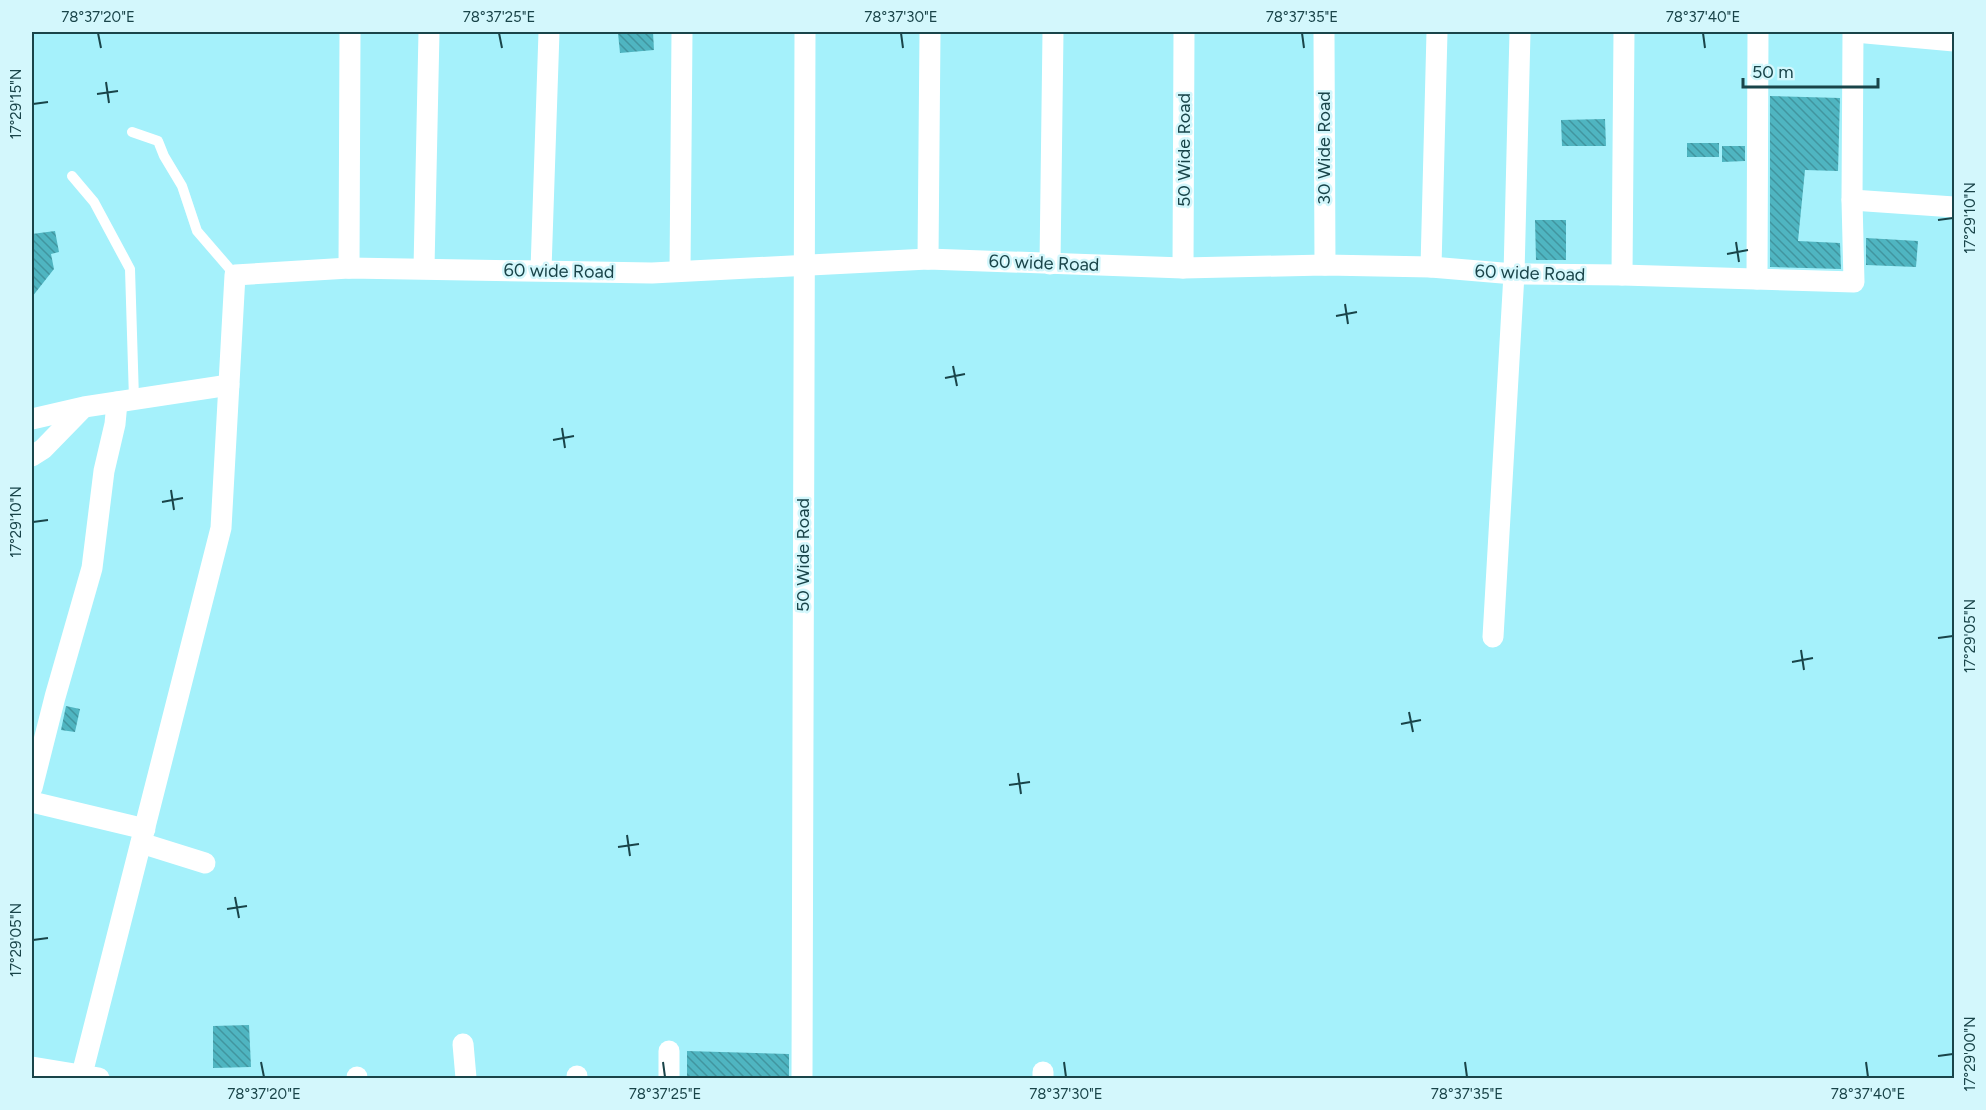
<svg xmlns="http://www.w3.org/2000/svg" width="1986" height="1110" viewBox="0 0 1986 1110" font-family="Figtree,sans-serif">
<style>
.building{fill:url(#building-back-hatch)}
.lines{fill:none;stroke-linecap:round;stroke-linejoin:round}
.path{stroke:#7abcc5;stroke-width:3;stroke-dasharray:3 3;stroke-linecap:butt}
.lane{stroke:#fff;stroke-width:10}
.street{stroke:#fff;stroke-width:21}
.ticks{fill:none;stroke:#194449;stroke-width:2}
.labels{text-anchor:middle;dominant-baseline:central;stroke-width:5;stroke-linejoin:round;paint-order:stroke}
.street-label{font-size:18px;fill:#194449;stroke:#d3f7fc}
.neatline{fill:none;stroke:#194449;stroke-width:2}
.ticks-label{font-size:15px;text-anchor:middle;fill:#194449}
</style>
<defs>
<pattern id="building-back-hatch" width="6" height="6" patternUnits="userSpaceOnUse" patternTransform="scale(1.5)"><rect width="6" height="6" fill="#4fb5c1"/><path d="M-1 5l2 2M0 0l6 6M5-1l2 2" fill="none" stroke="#41959f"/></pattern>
</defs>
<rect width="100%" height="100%" fill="#a5f1fb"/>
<g class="building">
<path d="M 653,32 L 654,50 L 620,53 L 618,33 Z"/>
<path d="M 1770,96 L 1840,98 L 1838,171 L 1805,170 L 1798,241 L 1840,243 L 1841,269 L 1770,267 Z"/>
<path d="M 1605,119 L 1606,146 L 1562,146 L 1561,120 Z"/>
<rect x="1687" y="143" width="32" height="14"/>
<path d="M 1722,146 L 1745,146 L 1745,161 L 1722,162 Z"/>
<path d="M 1535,220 L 1566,220 L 1566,260 L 1536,260 Z"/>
<path d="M 55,231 L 59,252 L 51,254 L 54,269 L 32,297 L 32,234 Z"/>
<path d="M 1866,238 L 1918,241 L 1916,267 L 1866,265 Z"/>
<path d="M 66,706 L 80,709 L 75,732 L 61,730 Z"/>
<path d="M 249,1025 L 251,1067 L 213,1068 L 213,1026 Z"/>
<path d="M 687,1051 L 789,1054 L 789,1078 L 687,1078 Z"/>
</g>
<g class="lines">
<path class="path" d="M 1332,1078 L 1333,1078"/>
<g class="lane">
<path d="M 132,132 L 158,141 L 164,156 L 182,186 L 197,231 L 235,275"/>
<path d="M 72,176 L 94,202 L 130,269 L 134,399"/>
</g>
<g class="street">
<path d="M 1324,32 L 1325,265"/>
<path d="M 1855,32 L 1954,41"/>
<path d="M 1852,200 L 1954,207"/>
<path d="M 928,259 L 930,32"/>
<path d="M 1050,264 L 1053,32"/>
<path d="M 1431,267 L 1437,32"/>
<path d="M 349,268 L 350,32"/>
<path d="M 424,268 L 429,32"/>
<path d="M 1183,268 L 1184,32"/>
<path d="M 541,270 L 549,32"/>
<path d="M 680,271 L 682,32"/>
<path d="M 1622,275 L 1624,32"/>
<path d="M 1757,279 L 1758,32"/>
<path d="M 32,419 L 84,407 L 229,385"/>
<path d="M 32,456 L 43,449 L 83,408"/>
<path d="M 1493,637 L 1514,274 L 1520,32"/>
<path d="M 32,788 L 55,697 L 92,568 L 104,471 L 115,424 L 117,402"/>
<path d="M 32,802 L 145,829"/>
<path d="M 141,843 L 205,863"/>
<path d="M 463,1044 L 466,1078"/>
<path d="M 32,1067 L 99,1078"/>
<path d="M 1043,1072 L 1043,1078"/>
<path d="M 357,1077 L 357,1078"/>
<path d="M 81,1078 L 221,528 L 235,275 L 349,268 L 652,273 L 928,259 L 1183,268 L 1325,265 L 1431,267 L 1514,274 L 1622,275 L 1854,282 L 1852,200 L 1853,32"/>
<path d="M 577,1078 L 577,1076"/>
<path d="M 669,1078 L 669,1051"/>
<path d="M 802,1078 L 805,32"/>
</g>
</g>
<path class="ticks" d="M 98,33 L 101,48M 499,33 L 502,48M 901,33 L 903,48M 1302,33 L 1304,48M 1703,33 L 1705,48M 106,82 L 109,103M 97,94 L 118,91M 33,104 L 48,102M 1938,220 L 1953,218M 1736,242 L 1739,262M 1727,254 L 1748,250M 1345,304 L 1348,324M 1336,316 L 1357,312M 953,366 L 957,386M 945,378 L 965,374M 562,428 L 565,448M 553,440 L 574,436M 171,490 L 174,510M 162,502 L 183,498M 33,522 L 48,520M 1938,638 L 1953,636M 1801,650 L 1804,670M 1792,662 L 1813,658M 1409,712 L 1413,732M 1401,724 L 1421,720M 1018,773 L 1021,794M 1009,785 L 1030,782M 627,835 L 630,856M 618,847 L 639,844M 235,897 L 239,918M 227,909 L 247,906M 33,940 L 48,938M 1938,1056 L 1953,1054M 261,1062 L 264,1077M 663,1062 L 665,1077M 1064,1062 L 1066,1077M 1465,1062 L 1467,1077M 1866,1062 L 1868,1077"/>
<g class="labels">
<g class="street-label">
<text transform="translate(1324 148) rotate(-90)">30 Wide Road</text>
<text transform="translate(1184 150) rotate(-90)">50 Wide Road</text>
<text transform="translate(1044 263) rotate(2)">60 wide Road</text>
<text transform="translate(559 271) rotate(1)">60 wide Road</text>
<text transform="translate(1530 273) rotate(2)">60 wide Road</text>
<text transform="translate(803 555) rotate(-90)">50 Wide Road</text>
</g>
</g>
<rect width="1986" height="1110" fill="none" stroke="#d3f7fc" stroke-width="66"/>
<path d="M1743 78v9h135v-9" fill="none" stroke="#194449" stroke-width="3"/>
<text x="1752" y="78" font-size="18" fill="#194449" stroke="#d3f7fc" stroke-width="4.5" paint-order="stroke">50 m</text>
<rect x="33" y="33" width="1920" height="1044" class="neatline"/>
<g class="ticks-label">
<text x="98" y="22">78°37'20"E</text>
<text x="499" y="22">78°37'25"E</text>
<text x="901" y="22">78°37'30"E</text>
<text x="1302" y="22">78°37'35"E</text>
<text x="1703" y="22">78°37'40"E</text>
<text transform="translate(16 104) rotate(-90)" y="5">17°29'15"N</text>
<text transform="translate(1970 218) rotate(-90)" y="5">17°29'10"N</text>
<text transform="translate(16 522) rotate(-90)" y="5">17°29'10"N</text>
<text transform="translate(1970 636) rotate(-90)" y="5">17°29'05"N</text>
<text transform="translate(16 940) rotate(-90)" y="5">17°29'05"N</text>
<text transform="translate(1970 1054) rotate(-90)" y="5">17°29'00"N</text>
<text x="264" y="1099">78°37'20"E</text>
<text x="665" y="1099">78°37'25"E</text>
<text x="1066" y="1099">78°37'30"E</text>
<text x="1467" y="1099">78°37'35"E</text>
<text x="1868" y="1099">78°37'40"E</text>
</g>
</svg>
